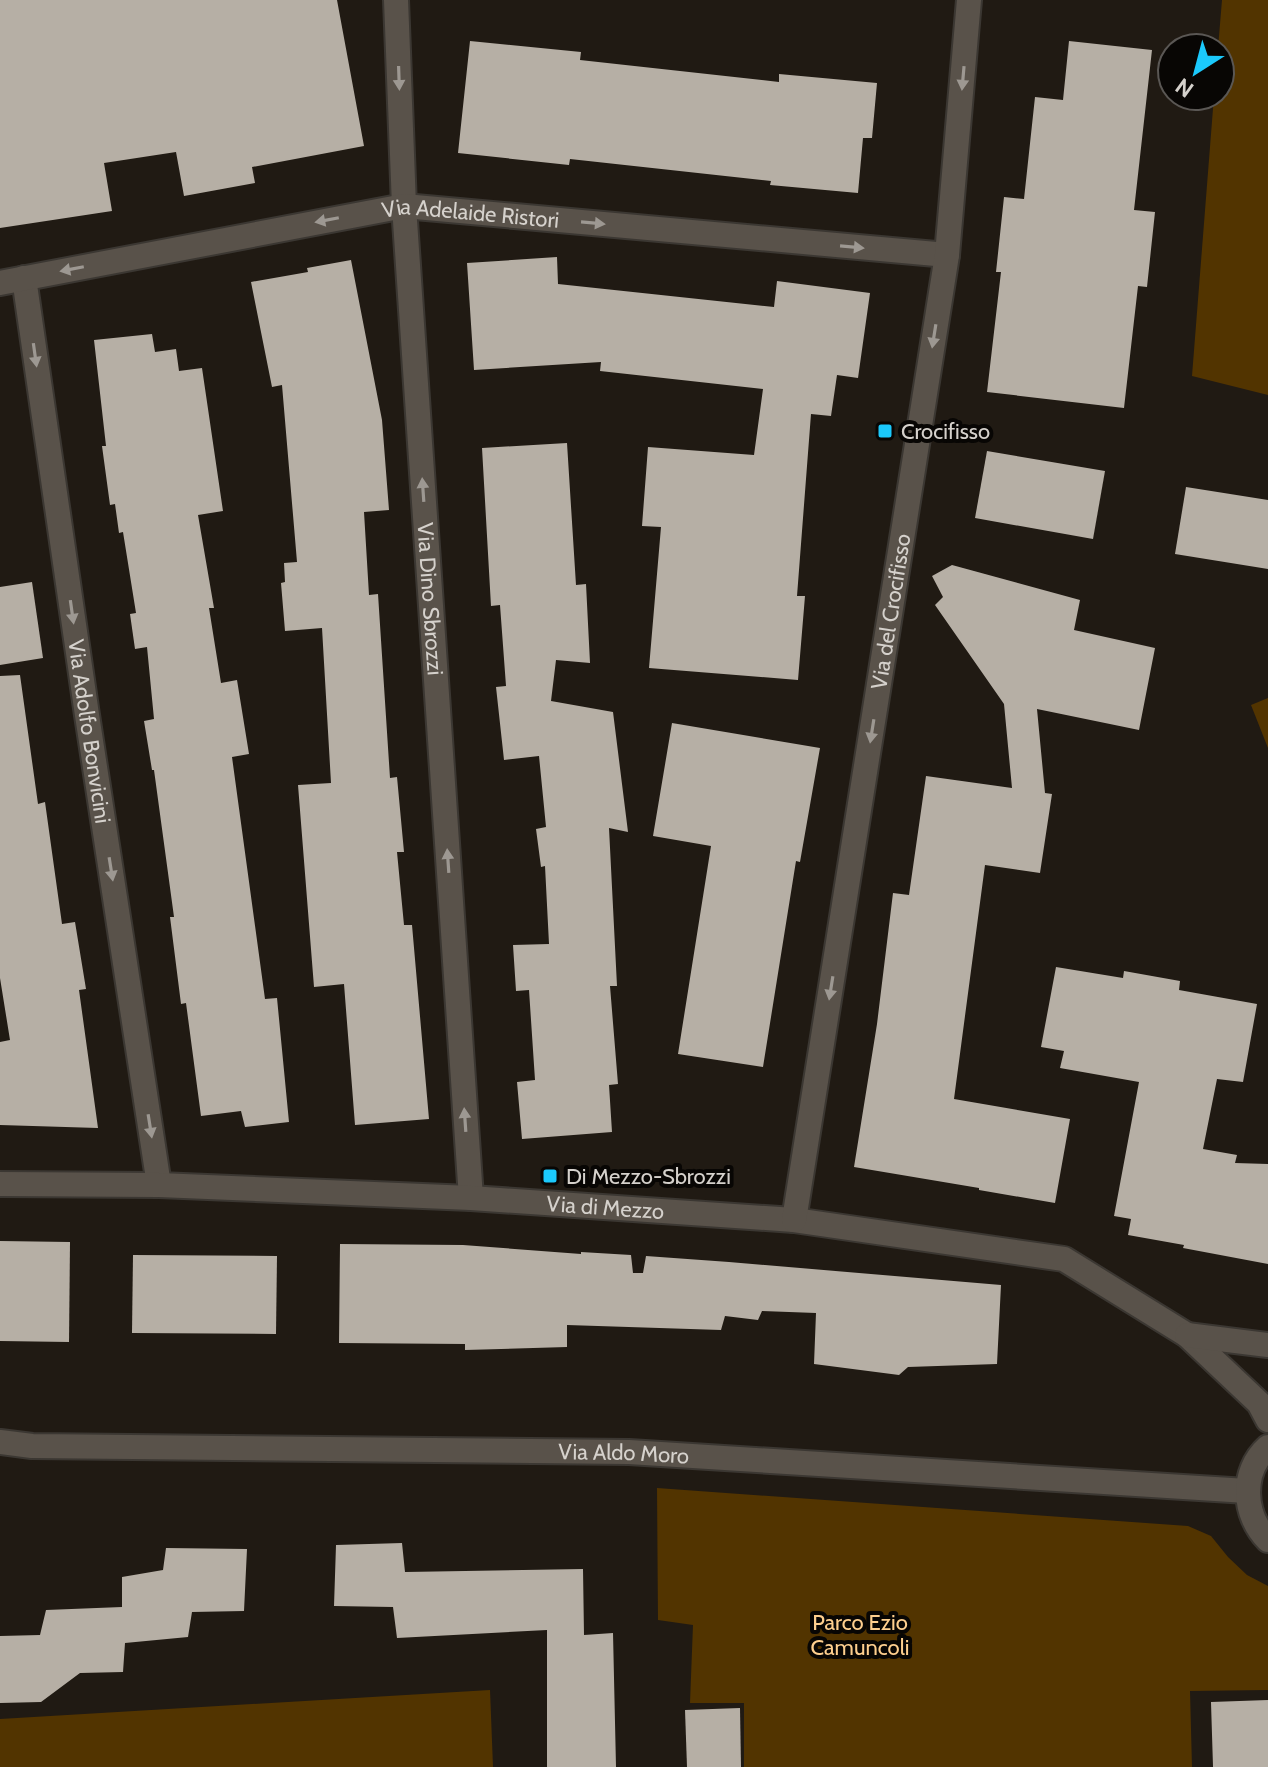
<svg xmlns="http://www.w3.org/2000/svg" width="1268" height="1767" viewBox="0 0 1268 1767" font-family="Cabin,sans-serif">
<style>
.green{fill:#523400}
.building{fill:#b6afa5}
.lines{fill:none;stroke-linecap:round;stroke-linejoin:round}
.street-casing{stroke:#3b3732;stroke-width:28}
.secondary-casing{stroke:#3b3732;stroke-width:28}
.street{stroke:#59524a;stroke-width:24}
.secondary{stroke:#59524a;stroke-width:24}
.oneway{fill:#9d9892}
.poi-dot{fill:#1bc9fc;stroke:#080604;stroke-width:3}
.labels{text-anchor:middle;dominant-baseline:central;stroke-width:8;stroke-linejoin:round;paint-order:stroke}
.street-label{font-size:22px;fill:#d5d1cc;stroke:#080604}
.poi-label{font-size:22px;fill:#d5d1cc;stroke:#080604;text-anchor:start}
.park-label{font-size:22px;fill:#fecf8e;stroke:#080604}
</style>
<rect width="100%" height="100%" fill="#201a13"/>
<g class="green">
<path d="M 1222,0 L 1268,0 L 1268,395 L 1192,376 L 1214,96 L 1220,96 L 1220,48 L 1218,48 Z"/>
<path d="M 1268,698 L 1268,748 L 1251,705 Z"/>
<path d="M 657,1488 L 1188,1526 L 1211,1536 L 1228,1557 L 1247,1575 L 1268,1586 L 1268,1690 L 1190,1691 L 1192,1767 L 744,1767 L 744,1703 L 690,1703 L 693,1625 L 658,1620 Z"/>
<path d="M 490,1690 L 493,1767 L 0,1767 L 0,1719 Z"/>
</g>
<g class="building">
<path d="M 0,0 L 337,0 L 364,146 L 252,167 L 255,183 L 184,196 L 176,152 L 104,163 L 112,211 L 0,228 Z"/>
<path d="M 470,41 L 581,52 L 580,60 L 779,82 L 779,74 L 877,83 L 872,138 L 863,138 L 858,193 L 770,185 L 771,181 L 570,159 L 569,165 L 458,153 Z"/>
<path d="M 1069,41 L 1152,50 L 1134,210 L 1155,212 L 1147,287 L 1138,286 L 1124,408 L 987,392 L 1001,272 L 996,272 L 1004,197 L 1024,199 L 1035,97 L 1063,100 Z"/>
<path d="M 557,257 L 558,284 L 774,307 L 777,281 L 870,293 L 858,378 L 837,375 L 831,416 L 811,414 L 797,596 L 805,596 L 798,680 L 649,668 L 661,527 L 642,526 L 648,447 L 754,455 L 763,389 L 600,371 L 601,362 L 474,370 L 467,263 Z"/>
<path d="M 351,260 L 382,420 L 389,510 L 364,512 L 369,595 L 378,594 L 390,778 L 397,777 L 404,852 L 397,852 L 404,925 L 412,925 L 429,1119 L 355,1125 L 344,984 L 314,987 L 298,785 L 331,783 L 322,628 L 285,631 L 281,583 L 285,582 L 284,563 L 297,562 L 282,385 L 272,387 L 251,282 L 308,272 L 307,268 Z"/>
<path d="M 152,334 L 155,352 L 176,349 L 179,371 L 202,368 L 223,511 L 198,515 L 214,608 L 209,608 L 221,683 L 237,680 L 249,754 L 232,757 L 265,999 L 277,998 L 289,1122 L 245,1127 L 241,1111 L 201,1116 L 186,1003 L 181,1004 L 170,917 L 174,917 L 154,770 L 152,770 L 144,721 L 154,719 L 147,647 L 135,649 L 130,614 L 136,613 L 123,532 L 119,533 L 115,504 L 110,505 L 102,446 L 106,446 L 94,340 Z"/>
<path d="M 567,443 L 576,585 L 586,584 L 590,663 L 556,660 L 551,701 L 613,712 L 628,832 L 609,828 L 617,986 L 610,986 L 618,1084 L 609,1085 L 612,1132 L 522,1139 L 517,1082 L 535,1080 L 529,990 L 516,991 L 513,945 L 549,944 L 545,866 L 541,867 L 536,829 L 546,827 L 539,756 L 504,760 L 496,687 L 506,686 L 500,605 L 491,606 L 482,448 Z"/>
<path d="M 987,451 L 1105,471 L 1093,539 L 975,518 Z"/>
<path d="M 1186,487 L 1268,500 L 1268,569 L 1175,554 Z"/>
<path d="M 952,565 L 1080,600 L 1074,630 L 1155,648 L 1139,730 L 1037,709 L 1045,793 L 1052,794 L 1040,873 L 985,865 L 954,1099 L 1070,1119 L 1055,1203 L 979,1190 L 979,1188 L 854,1167 L 877,1024 L 893,893 L 909,895 L 926,776 L 1012,788 L 1004,704 L 935,605 L 943,597 L 932,576 Z"/>
<path d="M 32,582 L 43,658 L 0,665 L 0,587 Z"/>
<path d="M 20,675 L 38,804 L 45,802 L 62,924 L 75,922 L 86,989 L 79,990 L 98,1128 L 0,1125 L 0,1042 L 10,1040 L 0,978 L 0,676 Z"/>
<path d="M 672,723 L 820,748 L 800,862 L 796,861 L 763,1067 L 678,1054 L 711,846 L 653,836 Z"/>
<path d="M 1056,967 L 1123,978 L 1124,971 L 1180,981 L 1179,990 L 1257,1004 L 1243,1082 L 1217,1079 L 1203,1149 L 1237,1155 L 1235,1163 L 1268,1164 L 1268,1264 L 1183,1248 L 1184,1245 L 1128,1235 L 1131,1219 L 1114,1216 L 1139,1082 L 1060,1068 L 1064,1051 L 1041,1047 Z"/>
<path d="M 0,1241 L 70,1242 L 69,1342 L 0,1341 Z"/>
<path d="M 340,1244 L 463,1245 L 581,1254 L 581,1252 L 631,1255 L 633,1273 L 643,1273 L 646,1256 L 729,1262 L 1001,1285 L 997,1364 L 908,1367 L 899,1375 L 814,1364 L 816,1313 L 762,1311 L 758,1320 L 725,1316 L 721,1330 L 567,1325 L 567,1347 L 465,1350 L 465,1344 L 339,1343 Z"/>
<path d="M 133,1255 L 277,1256 L 276,1334 L 132,1333 Z"/>
<path d="M 402,1543 L 405,1572 L 583,1569 L 584,1635 L 613,1633 L 616,1767 L 547,1767 L 547,1630 L 397,1638 L 393,1607 L 334,1606 L 336,1545 Z"/>
<path d="M 166,1548 L 247,1549 L 244,1611 L 192,1612 L 188,1637 L 125,1643 L 123,1672 L 80,1673 L 41,1702 L 0,1703 L 0,1636 L 40,1635 L 46,1610 L 122,1607 L 122,1577 L 163,1570 Z"/>
<path d="M 1268,1700 L 1268,1767 L 1213,1767 L 1211,1702 Z"/>
<path d="M 740,1708 L 741,1767 L 687,1767 L 685,1710 Z"/>
</g>
<g class="lines">
<g class="street-casing">
<g id="street">
<path id="s1" d="M 396,0 L 404,206 L 471,1198"/>
<path id="s2" d="M 24,278 L 87,715 L 159,1185"/>
<path id="s3" d="M 0,283 L 404,206 L 947,255"/>
<path id="s4" d="M 0,1184 L 159,1185 L 471,1198 L 794,1220 L 1064,1259 L 1187,1335 L 1259,1403 L 1268,1420"/>
<path id="s5" d="M 794,1220 L 947,255 L 969,0"/>
<path d="M 1187,1335 L 1268,1345"/>
</g>
</g>
<g class="secondary-casing">
<g id="secondary">
<path id="s6" d="M 0,1442 L 32,1446 L 629,1452 L 1247,1491"/>
<path d="M 1268,1447 C 1240,1472 1243,1515 1268,1540"/>
</g>
</g>
<use href="#street" class="street"/>
<use href="#secondary" class="secondary"/>
</g>
<defs><path id="oneway-solid" d="M-6-.8H1V-3.2L6.5 0L1 3.2V.8H-6Z" transform="scale(2)"/></defs>
<g class="oneway">
<use href="#oneway-solid" transform="translate(399 78) rotate(88)"/>
<use href="#oneway-solid" transform="translate(963 78) rotate(95)"/>
<use href="#oneway-solid" transform="translate(327 220) rotate(169)"/>
<use href="#oneway-solid" transform="translate(593 223) rotate(5)"/>
<use href="#oneway-solid" transform="translate(852 247) rotate(5)"/>
<use href="#oneway-solid" transform="translate(72 269) rotate(169)"/>
<use href="#oneway-solid" transform="translate(934 336) rotate(99)"/>
<use href="#oneway-solid" transform="translate(35 355) rotate(82)"/>
<use href="#oneway-solid" transform="translate(423 490) rotate(-94)"/>
<use href="#oneway-solid" transform="translate(72 612) rotate(82)"/>
<use href="#oneway-solid" transform="translate(872 731) rotate(99)"/>
<use href="#oneway-solid" transform="translate(448 861) rotate(-94)"/>
<use href="#oneway-solid" transform="translate(111 869) rotate(81)"/>
<use href="#oneway-solid" transform="translate(831 988) rotate(99)"/>
<use href="#oneway-solid" transform="translate(465 1120) rotate(-94)"/>
<use href="#oneway-solid" transform="translate(150 1126) rotate(81)"/>
</g>
<g class="poi-dot">
<rect x="877" y="423" width="16" height="16" rx="4"/>
<rect x="542" y="1168" width="16" height="16" rx="4"/>
</g>
<g class="labels">
<g class="street-label">
<text stroke="none"><textPath href="#s3" startOffset="478">Via Adelaide Ristori</textPath></text>
<text stroke="none"><textPath href="#s1" startOffset="600">Via Dino Sbrozzi</textPath></text>
<text stroke="none"><textPath href="#s5" startOffset="616">Via del Crocifisso</textPath></text>
<text stroke="none"><textPath href="#s2" startOffset="458">Via Adolfo Bonvicini</textPath></text>
<text stroke="none"><textPath href="#s4" startOffset="606">Via di Mezzo</textPath></text>
<text stroke="none"><textPath href="#s6" startOffset="624">Via Aldo Moro</textPath></text>
</g>
<g class="poi-label">
<text x="901" y="431">Crocifisso</text>
<text x="566" y="1176">Di Mezzo-Sbrozzi</text>
</g>
<g class="park-label">
<text x="860" y="1622">Parco Ezio<tspan x="860" dy="25">Camuncoli</tspan></text>
</g>
</g>
<g transform="translate(1196 72) rotate(216)"><circle r="38" fill="#080604" stroke="#5a5754" stroke-width="2"/>
<path d="M0-6L14 30L0 20L-14 30Z" fill="#1bc9fc"/>
<text y="-12" font-size="22" font-weight="bold" text-anchor="middle" fill="#d5d1cc">N</text>
</g>
</svg>
